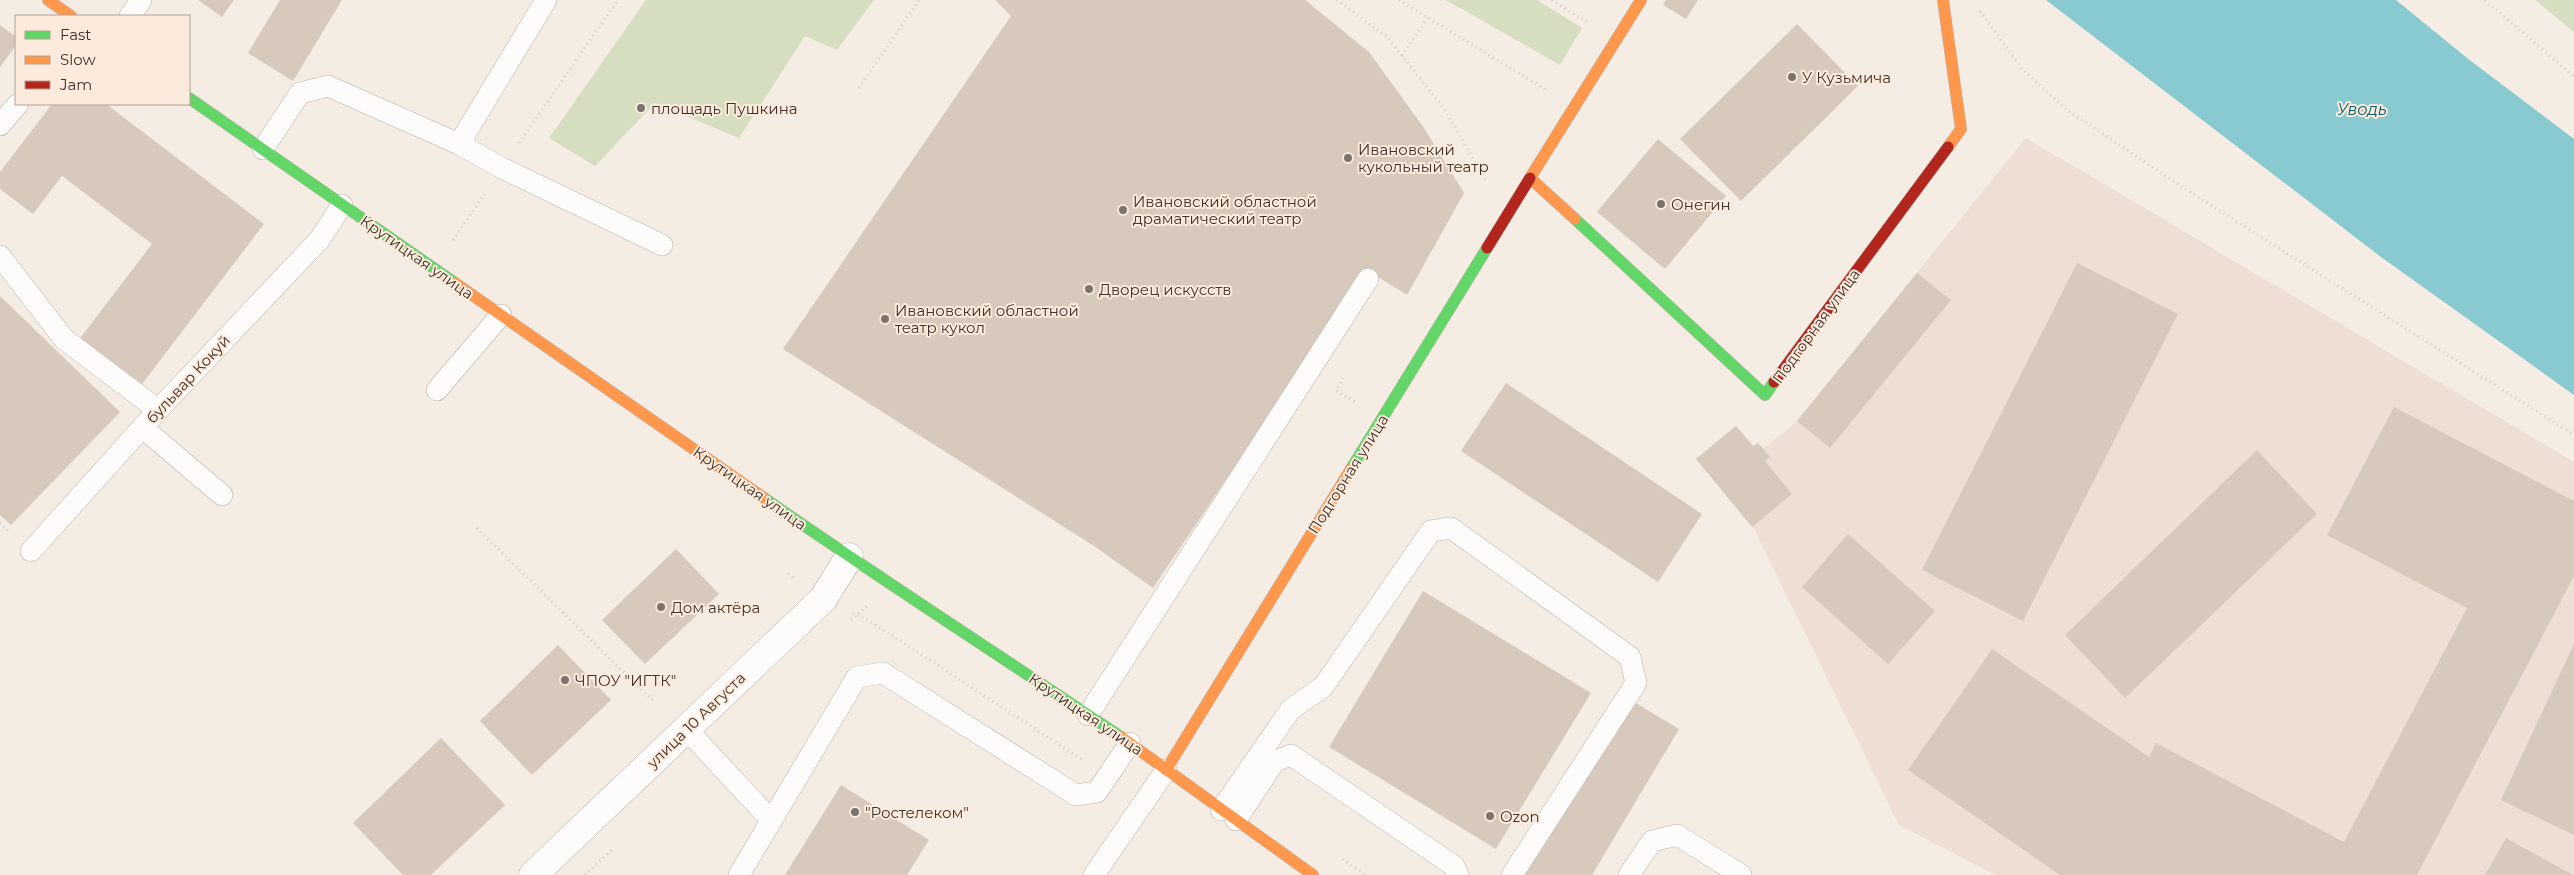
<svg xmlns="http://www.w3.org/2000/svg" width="2574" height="875" viewBox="0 0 2574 875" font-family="Montserrat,sans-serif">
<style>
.industrial{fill:#efded4}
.green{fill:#d5dec0}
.water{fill:#88cad0}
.building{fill:#d7c9bb}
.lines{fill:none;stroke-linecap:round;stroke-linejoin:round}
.lane-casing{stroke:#bab2ab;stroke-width:22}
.street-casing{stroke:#bab2ab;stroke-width:29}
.fast-casing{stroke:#bab2ab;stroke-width:12}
.slow-casing{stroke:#bab2ab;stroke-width:12}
.jam-casing{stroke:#bab2ab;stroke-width:12}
.path{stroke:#d1cec9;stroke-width:3;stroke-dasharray:1 4;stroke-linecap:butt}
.lane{stroke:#fefcfb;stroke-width:21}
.street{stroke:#fefcfb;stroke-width:28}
.fast{stroke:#63d668;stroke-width:11}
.slow{stroke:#ff974d;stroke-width:11}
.jam{stroke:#b3261e;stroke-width:11}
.poi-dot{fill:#7c746c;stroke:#fcebdc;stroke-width:2}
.labels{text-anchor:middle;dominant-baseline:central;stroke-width:4;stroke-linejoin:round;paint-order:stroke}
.poi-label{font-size:15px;fill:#3b332c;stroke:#fcebdc;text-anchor:start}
.street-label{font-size:15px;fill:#3b332c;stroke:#fcebdc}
.water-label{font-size:16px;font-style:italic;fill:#035d66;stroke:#fcebdc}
</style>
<rect width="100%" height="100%" fill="#f5ece3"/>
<path class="industrial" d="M 2026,138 L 2574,462 L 2574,875 L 1995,875 L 1899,825 L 1753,527 L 1696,459 L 1736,426 L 1753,446 L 1758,443 L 1763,449 L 1797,421 Z"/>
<g class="green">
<path d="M 646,0 L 874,0 L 837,50 L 805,36 L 739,138 L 655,103 L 595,166 L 549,138 Z"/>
<path d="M 1446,0 L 1537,0 L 1582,28 L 1560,65 Z"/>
<path d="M 2535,0 L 2574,0 L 2574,32 Z"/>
</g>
<path class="water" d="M 2046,0 L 2396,0 L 2467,58 L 2574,139 L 2574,395 L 2381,257 Z"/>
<g class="building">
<path d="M 198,0 L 234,0 L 222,17 Z"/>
<path d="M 280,0 L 342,0 L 293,81 L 248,53 Z"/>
<path d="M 995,0 L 1305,0 L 1369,52 L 1424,128 L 1464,193 L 1407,295 L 1367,270 L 1153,588 L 1094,546 L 783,349 L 1011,16 Z"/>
<path d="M 1666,0 L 1698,0 L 1686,19 L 1663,5 Z"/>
<path d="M 1797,24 L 1858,86 L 1741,201 L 1680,139 Z"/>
<path d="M 0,25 L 16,37 L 16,45 L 0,67 Z"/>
<path d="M 52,104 L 106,104 L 264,224 L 139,388 L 78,341 L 152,244 L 62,176 L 33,214 L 0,189 L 0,172 Z"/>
<path d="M 1658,139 L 1726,196 L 1665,269 L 1597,212 Z"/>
<path d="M 2077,263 L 2178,314 L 2023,621 L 1922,570 Z"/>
<path d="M 1917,273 L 1951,300 L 1830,448 L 1797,421 Z"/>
<path d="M 0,296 L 120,412 L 11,525 L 0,515 Z"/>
<path d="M 1506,383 L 1702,514 L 1658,582 L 1461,451 Z"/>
<path d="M 2394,407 L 2574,501 L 2574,576 L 2417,875 L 2060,875 L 1908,770 L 1992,649 L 2149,757 L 2156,743 L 2344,842 L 2467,608 L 2327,535 Z"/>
<path d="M 1736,426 L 1753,446 L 1758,443 L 1770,457 L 1765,461 L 1792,494 L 1752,527 L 1696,459 Z"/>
<path d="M 2257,450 L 2317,514 L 2125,698 L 2065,635 Z"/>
<path d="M 1848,534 L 1935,611 L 1888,664 L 1802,587 Z"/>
<path d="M 676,549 L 719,594 L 645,664 L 602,620 Z"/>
<path d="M 1423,591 L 1591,693 L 1496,849 L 1329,747 Z"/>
<path d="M 2574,644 L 2574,835 L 2501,800 Z"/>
<path d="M 558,645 L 611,700 L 532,775 L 480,721 Z"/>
<path d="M 1629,699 L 1679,729 L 1592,875 L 1525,875 Z"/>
<path d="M 441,738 L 505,805 L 431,875 L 403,875 L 353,823 Z"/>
<path d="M 841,785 L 929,840 L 907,875 L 785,875 Z"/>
<path d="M 2506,838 L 2573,875 L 2485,875 Z"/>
</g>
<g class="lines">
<g class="lane-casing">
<g id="lane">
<path d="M 130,16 L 141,0"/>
<path d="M 0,125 L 18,104"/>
<path d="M 459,144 L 546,0"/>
<path d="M 263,149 L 300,93 L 328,86 L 459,144 L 502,168 L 662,245"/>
<path d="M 0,256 L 64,339 L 158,410"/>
<path d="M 437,390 L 501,315"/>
<path d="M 143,428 L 222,495"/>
<path d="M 31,551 L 158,410 L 320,239 L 342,205"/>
<path d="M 1088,715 L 1368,279"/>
<path d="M 687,730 L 771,820"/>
<path d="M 1221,810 L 1291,709 L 1323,687 L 1431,531 L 1451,528 L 1630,657 L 1636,683 L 1512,875"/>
<path d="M 1236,820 L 1275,761 L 1291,755 L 1454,866 L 1458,875"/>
<path d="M 739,875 L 857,677 L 883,673 L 1076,795 L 1097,792 L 1130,743"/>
<path d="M 1094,875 L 1166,770"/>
<path d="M 1629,875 L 1652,841 L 1677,835 L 1741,875"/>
</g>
</g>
<g class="street-casing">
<path id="street" d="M 533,875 L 823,599 L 849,557"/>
</g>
<g class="fast-casing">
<g id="fast">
<path d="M 189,98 L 455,283"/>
<path d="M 1575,219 L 1765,395 L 1774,382"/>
<path d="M 1351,469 L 1487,248"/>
<path d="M 764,498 C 882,580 1002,657 1121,737"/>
</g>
</g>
<g class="slow-casing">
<g id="slow">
<path d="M 48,0 L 71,16"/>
<path d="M 1943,0 L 1961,129 L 1948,147"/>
<path d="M 1575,219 L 1530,178 L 1641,0"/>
<path d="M 455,283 L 764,498"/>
<path d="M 1121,737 L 1313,875"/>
<path d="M 1166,770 L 1351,469"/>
</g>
</g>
<g class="jam-casing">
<g id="jam">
<path d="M 1487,248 L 1530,178"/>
<path d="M 1774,382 L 1948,147"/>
</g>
</g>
<g class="path">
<path d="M 1337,0 L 1388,38 L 1445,110 L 1487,183"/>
<path d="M 1399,0 L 1546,90"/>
<path d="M 1552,0 L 1588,23"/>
<path d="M 2485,0 L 2574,77"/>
<path d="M 1980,11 L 2023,70 L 2067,110 L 2193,194 L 2574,435"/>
<path d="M 1402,56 L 1428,17"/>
<path d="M 859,88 L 919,0"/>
<path d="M 519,143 L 618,0"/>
<path d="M 453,240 L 486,192"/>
<path d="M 1343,378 L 1336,391 L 1355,402"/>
<path d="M 0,523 L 8,530"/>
<path d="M 477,528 L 655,703"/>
<path d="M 788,574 L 796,580"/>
<path d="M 853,613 L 868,620 L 1083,760"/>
<path d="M 851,620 L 867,606"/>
<path d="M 1343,859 L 1365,875"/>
<path d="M 585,875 L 614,848"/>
</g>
<use href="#lane" class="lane"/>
<use href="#street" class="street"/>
<use href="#fast" class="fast"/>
<use href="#slow" class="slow"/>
<use href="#jam" class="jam"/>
</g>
<g class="poi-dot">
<circle cx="1792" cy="77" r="5"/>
<circle cx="641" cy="108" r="5"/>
<circle cx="1348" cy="158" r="5"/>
<circle cx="1661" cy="204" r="5"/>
<circle cx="1123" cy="210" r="5"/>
<circle cx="1089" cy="289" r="5"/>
<circle cx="885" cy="319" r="5"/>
<circle cx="661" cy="607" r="5"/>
<circle cx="565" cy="680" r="5"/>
<circle cx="855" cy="812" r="5"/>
<circle cx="1490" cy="816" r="5"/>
</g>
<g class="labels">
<g class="poi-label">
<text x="1802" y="77">У Кузьмича</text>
<text x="651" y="108">площадь Пушкина</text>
<text x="1358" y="149">Ивановский<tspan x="1358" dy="17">кукольный театр</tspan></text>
<text x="1133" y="201">Ивановский областной<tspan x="1133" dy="17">драматический театр</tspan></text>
<text x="1671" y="204">Онегин</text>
<text x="1099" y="289">Дворец искусств</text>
<text x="895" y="310">Ивановский областной<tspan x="895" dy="17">театр кукол</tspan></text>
<text x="671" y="607">Дом актёра</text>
<text x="575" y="680">ЧПОУ "ИГТК"</text>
<text x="865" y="812">"Ростелеком"</text>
<text x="1500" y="816">Ozon</text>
</g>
<g class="street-label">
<text transform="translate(417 257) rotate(35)">Крутицкая улица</text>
<text transform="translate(1816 326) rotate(-54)">Подгорная улица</text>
<text transform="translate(188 379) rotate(-47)">бульвар Кокуй</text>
<text transform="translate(1348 474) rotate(-58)">Подгорная улица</text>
<text transform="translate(750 488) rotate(35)">Крутицкая улица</text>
<text transform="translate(1086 714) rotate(34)">Крутицкая улица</text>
<text transform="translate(696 720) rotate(-44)">улица 10 Августа</text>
</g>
<g class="water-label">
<text x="2362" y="109">Уводь</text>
</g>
</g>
<rect x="15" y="15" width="175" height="90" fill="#fcebdc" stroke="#afa196"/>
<rect x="25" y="31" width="25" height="8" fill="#63d668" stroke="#afa196"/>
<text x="60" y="40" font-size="15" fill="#3b332c">Fast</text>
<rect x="25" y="56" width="25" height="8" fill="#ff974d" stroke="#afa196"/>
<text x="60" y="65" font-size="15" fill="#3b332c">Slow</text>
<rect x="25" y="81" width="25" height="8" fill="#b3261e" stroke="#afa196"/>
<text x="60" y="90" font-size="15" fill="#3b332c">Jam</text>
</svg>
